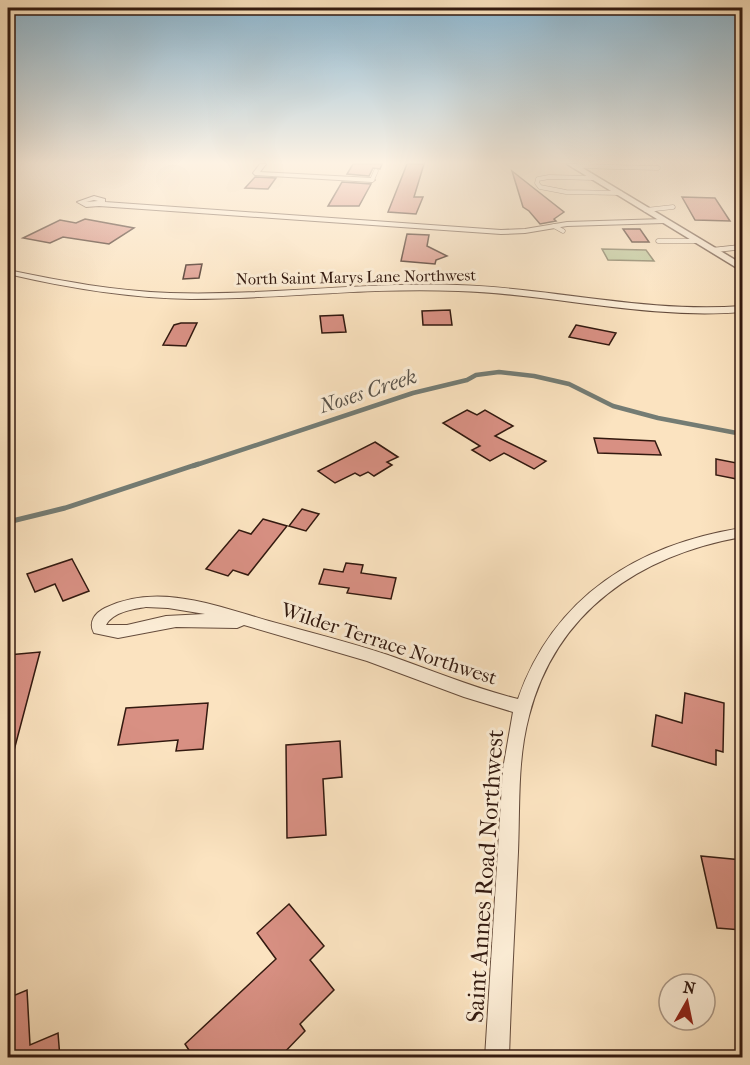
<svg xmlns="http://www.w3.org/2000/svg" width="750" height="1065" viewBox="0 0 750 1065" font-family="'IM FELL French Canon',serif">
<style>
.green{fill:#b9c596;stroke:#767053;stroke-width:1.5}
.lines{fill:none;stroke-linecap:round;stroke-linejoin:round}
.stream-far1{stroke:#747c74;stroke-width:4.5}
.stream{stroke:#747c74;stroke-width:5}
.building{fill:#d89083;stroke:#331a10;stroke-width:1.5}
.service-far1-casing{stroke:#654c3c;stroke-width:5}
.service-casing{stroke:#654c3c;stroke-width:6}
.minor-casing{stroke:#654c3c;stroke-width:2}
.tertiary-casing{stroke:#654c3c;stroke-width:3}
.service-far1{stroke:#fcedd6;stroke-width:4}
.service{stroke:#fcedd6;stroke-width:4.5}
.minor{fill:#fcedd6;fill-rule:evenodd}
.tertiary{fill:#fcedd6;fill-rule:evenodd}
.labels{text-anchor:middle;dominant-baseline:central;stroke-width:6;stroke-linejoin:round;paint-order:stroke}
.far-street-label{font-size:16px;fill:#331a10;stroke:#fcedd6}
.street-label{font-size:20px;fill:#331a10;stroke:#fcedd6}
.water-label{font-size:21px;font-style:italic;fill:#59534a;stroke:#fcedd6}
.near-street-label{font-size:24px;fill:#331a10;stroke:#fcedd6}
</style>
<rect width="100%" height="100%" fill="#fbe3c0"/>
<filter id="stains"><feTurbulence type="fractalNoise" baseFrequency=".00333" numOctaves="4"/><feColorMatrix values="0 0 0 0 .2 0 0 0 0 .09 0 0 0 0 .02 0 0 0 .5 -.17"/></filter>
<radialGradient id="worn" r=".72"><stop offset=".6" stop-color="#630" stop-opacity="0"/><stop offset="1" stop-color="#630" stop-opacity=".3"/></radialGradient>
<path class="green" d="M 602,249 L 646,250 L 654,261 L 608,260 Z"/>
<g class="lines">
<path class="stream-far1" d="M 193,466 L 413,393 L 467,380 L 476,375 L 499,372 L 534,376 L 569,384 L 613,406 L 658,418 L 742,434"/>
<path class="stream" d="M 8,522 L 65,508 L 198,464"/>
</g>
<g class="building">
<path d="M 353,164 L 382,164 L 380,169 L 373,168 L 369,176 L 347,174 Z"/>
<path d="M 407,164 L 424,164 L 414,197 L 423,197 L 416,214 L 388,212 Z"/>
<path d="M 512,171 L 564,212 L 554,219 L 556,221 L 540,224 L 529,211 L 523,207 Z"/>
<path d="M 255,177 L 276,178 L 268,189 L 245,188 Z"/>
<path d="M 342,182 L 371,184 L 359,206 L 328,206 Z"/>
<path d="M 682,197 L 715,198 L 730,221 L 695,220 Z"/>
<path d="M 85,219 L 134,228 L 109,244 L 63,237 L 50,243 L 23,238 L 60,220 L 76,223 Z"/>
<path d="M 623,229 L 640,229 L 649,242 L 632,242 Z"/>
<path d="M 407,234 L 429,235 L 427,246 L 447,256 L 436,260 L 435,264 L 401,261 Z"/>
<path d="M 202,264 L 199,278 L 183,279 L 186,265 Z"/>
<path d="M 450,310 L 452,325 L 423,325 L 422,311 Z"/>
<path d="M 343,315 L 346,332 L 322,333 L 320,316 Z"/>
<path d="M 181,323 L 197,323 L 186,346 L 163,345 L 174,325 Z"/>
<path d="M 576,325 L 616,333 L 609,345 L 569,337 Z"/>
<path d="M 467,410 L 477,415 L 485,410 L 513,426 L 495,436 L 546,461 L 534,469 L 504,453 L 490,461 L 472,450 L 480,446 L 443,423 Z"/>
<path d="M 594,438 L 655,441 L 661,455 L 598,453 Z"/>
<path d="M 375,442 L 398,457 L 387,462 L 392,465 L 374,476 L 368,472 L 360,476 L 355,473 L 335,483 L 318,471 Z"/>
<path d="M 716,459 L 742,464 L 742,480 L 716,475 Z"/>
<path d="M 302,509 L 319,514 L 306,531 L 289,526 Z"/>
<path d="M 263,519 L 287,526 L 248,575 L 233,570 L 228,576 L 206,569 L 239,530 L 251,534 Z"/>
<path d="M 72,559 L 89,591 L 63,601 L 55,584 L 35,592 L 27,574 Z"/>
<path d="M 346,563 L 363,565 L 361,573 L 396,578 L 391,599 L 347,593 L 349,588 L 319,584 L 324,569 L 343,572 Z"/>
<path d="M 40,652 L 12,758 L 8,758 L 8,655 Z"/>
<path d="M 685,693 L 724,703 L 723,752 L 716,750 L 716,765 L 652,746 L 656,715 L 682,723 Z"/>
<path d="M 208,703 L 203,749 L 176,751 L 178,740 L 118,745 L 126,708 Z"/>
<path d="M 340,741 L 342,777 L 323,779 L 326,835 L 287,838 L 286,745 Z"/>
<path d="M 701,856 L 742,860 L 742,930 L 717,928 Z"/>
<path d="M 289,904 L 324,946 L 310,960 L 334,990 L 300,1024 L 305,1031 L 279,1058 L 194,1058 L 185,1044 L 276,959 L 257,933 Z"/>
<path d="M 27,990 L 30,1045 L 58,1033 L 60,1058 L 8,1058 L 8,998 Z"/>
</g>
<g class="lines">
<g class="service-far1-casing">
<g id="service-far1">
<path d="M 574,166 L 658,168"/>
<path d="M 594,178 L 549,177 L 538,179 L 537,183 L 540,187 L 566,192 L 620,193"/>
<path d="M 372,180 L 376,171"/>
<path d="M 646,210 L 673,207"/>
<path d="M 554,226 L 563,231"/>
<path d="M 658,241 L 697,241"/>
</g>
</g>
<g class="service-casing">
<path id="service" d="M 714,250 L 742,247"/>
</g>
<g class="minor-casing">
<g id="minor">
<path d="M 260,164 L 266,164 L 260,172 L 372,178 L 375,180 L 372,182 L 255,175 L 253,173 Z"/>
<path d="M 94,196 L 105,199 L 105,202 L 501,230 L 525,229 L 567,222 L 664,219 L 668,221 L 664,223 L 567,226 L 525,233 L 501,234 L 99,206 L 86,207 L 77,202 ZM 94,200 L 98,201 L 86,202 Z"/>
<path d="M 8,270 C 61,281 115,291 170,293 C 266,296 361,282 457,285 C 554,288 643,313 742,306 L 742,312 C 647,320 554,294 458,291 C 369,287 280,299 191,299 C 129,298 68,288 8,274 Z"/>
<path d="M 742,528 L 742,537 C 640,555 556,611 529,716 C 517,761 520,807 518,852 C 515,921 511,989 509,1058 L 485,1058 L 503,769 L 513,712 L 464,697 L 367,661 L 244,625 L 237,628 L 176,627 L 118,638 L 94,633 C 88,622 95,613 105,608 C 157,582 217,606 269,621 C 309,632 349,642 388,655 C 431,670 473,688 518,699 C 554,596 639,544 742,528 ZM 146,607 L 168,608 L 205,614 L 166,616 L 127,625 L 106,625 C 113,612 133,609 146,607 Z"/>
</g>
</g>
<g class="tertiary-casing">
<path id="tertiary" d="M 567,164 L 576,164 L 742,264 L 742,271 Z"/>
</g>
<use href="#service-far1" class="service-far1"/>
<use href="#service" class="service"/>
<use href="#minor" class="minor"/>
<use href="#tertiary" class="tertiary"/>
</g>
<linearGradient id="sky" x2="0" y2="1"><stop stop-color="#8bb8d4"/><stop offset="0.52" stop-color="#fdf2e3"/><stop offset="1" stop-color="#fdf2e3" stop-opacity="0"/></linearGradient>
<rect width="750" height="313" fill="url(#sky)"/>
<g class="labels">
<g class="far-street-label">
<text transform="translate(356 277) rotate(-1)">North Saint Marys Lane Northwest</text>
</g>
<g class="street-label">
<text transform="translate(389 644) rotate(18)">Wilder Terrace Northwest</text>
</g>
<g class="water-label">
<text transform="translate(368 391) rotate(-18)">Noses Creek</text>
</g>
<g class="near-street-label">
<text transform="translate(485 876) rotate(-86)">Saint Annes Road Northwest</text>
</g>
</g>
<rect width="750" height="1065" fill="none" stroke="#fbe3c0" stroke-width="30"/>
<rect x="9" y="9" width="732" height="1047" fill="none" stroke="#331a10" stroke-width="3"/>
<rect x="15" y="15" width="720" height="1035" fill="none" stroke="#331a10" stroke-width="1.5"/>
<g transform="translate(687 1002) rotate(9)"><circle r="28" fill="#fcedd6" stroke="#ac9987" stroke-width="1.5"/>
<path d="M0-4.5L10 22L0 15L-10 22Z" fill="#8f2418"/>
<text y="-9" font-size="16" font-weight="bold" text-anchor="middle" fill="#331a10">N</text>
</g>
<rect width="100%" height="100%" filter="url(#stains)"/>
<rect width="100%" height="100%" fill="url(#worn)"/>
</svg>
